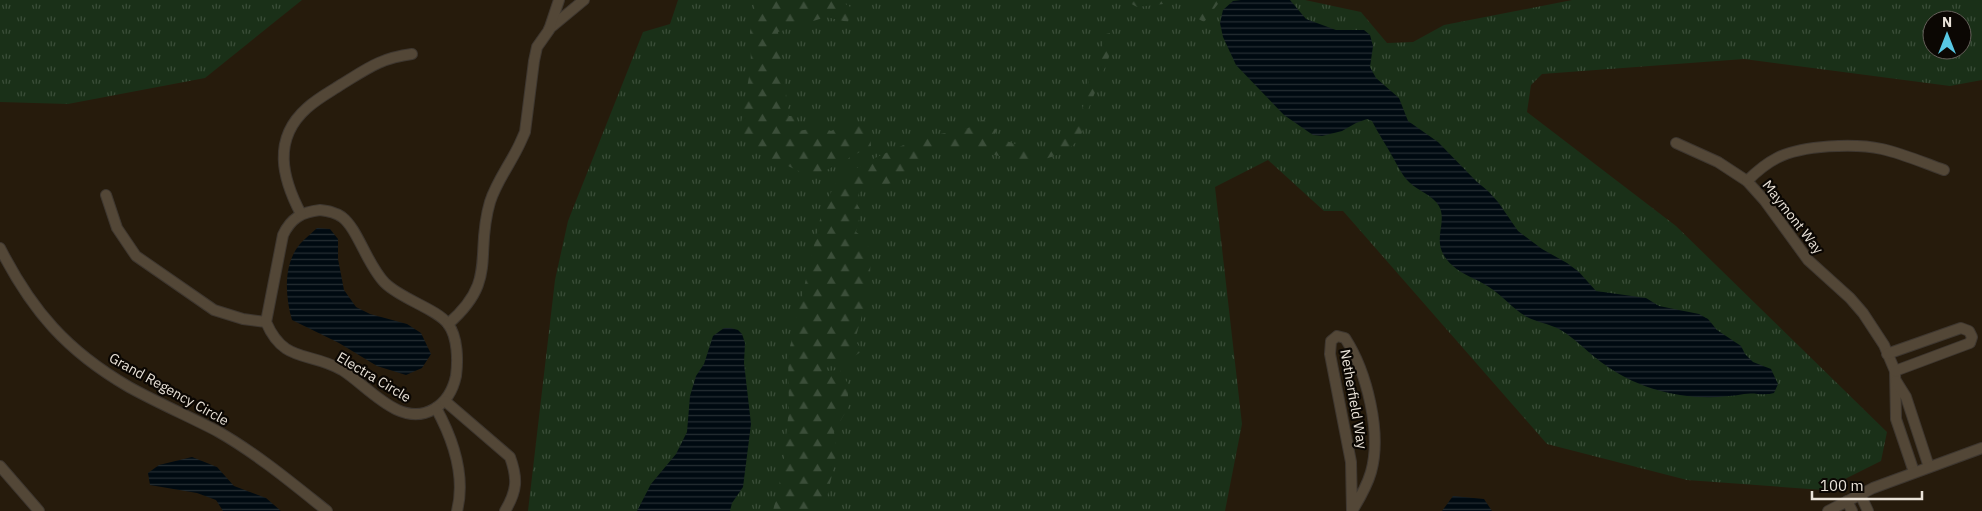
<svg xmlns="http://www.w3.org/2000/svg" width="1982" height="511" viewBox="0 0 1982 511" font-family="'IBM Plex Sans',sans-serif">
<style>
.grass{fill:url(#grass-tufts);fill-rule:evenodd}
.forest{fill:url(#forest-firs)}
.water{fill:url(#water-rules)}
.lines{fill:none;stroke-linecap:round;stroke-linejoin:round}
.minor-casing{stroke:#3e3730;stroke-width:12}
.minor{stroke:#534737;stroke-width:10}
.labels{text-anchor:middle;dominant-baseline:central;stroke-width:4.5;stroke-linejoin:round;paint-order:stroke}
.street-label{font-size:14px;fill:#eae3d9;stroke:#0b0703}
</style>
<defs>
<pattern id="grass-tufts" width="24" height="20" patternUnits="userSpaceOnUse" patternTransform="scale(1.25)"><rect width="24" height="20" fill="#1a3018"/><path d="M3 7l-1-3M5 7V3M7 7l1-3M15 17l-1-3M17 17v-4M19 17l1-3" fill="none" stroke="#3b4e39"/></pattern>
<pattern id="forest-firs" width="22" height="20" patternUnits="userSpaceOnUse" patternTransform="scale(1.25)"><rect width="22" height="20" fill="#1a3018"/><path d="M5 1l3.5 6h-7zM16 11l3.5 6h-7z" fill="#3b4e39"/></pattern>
<pattern id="water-rules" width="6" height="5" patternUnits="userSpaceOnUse" patternTransform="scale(1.25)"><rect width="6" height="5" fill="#000a11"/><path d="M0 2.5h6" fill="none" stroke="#252e33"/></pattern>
</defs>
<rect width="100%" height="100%" fill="#261b0c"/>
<g class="grass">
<path d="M 0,0 L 302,0 L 205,78 L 68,104 L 0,102 Z"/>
<path d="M 678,0 L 1305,0 L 1361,12 L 1387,43 L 1413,42 L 1444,25 L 1572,0 L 1982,0 L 1982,80 L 1950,86 L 1744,59 L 1542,74 L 1531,85 L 1527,112 L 1676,226 L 1887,432 L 1881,461 L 1823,490 L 1687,480 L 1547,444 L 1343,211 L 1324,211 L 1268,160 L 1215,187 L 1242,424 L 1225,511 L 528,511 L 555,280 L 568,221 L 643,32 L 670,24 ZM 1932,20 L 1962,20 L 1962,50 L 1932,50 Z"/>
</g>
<g class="forest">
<path d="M 755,0 L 839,0 L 852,8 L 848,22 L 826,17 L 778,32 L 789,116 L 793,116 L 798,131 L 822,127 L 831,131 L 847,123 L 865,122 L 870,133 L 871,146 L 823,172 L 805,174 L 788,166 L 767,161 L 740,129 L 751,65 L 750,31 L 755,14 Z"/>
<path d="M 1124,0 L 1174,0 L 1172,3 L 1137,7 Z"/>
<path d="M 1203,0 L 1221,0 L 1204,22 L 1193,16 Z"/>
<path d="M 1110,33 L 1109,57 L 1088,110 L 1080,139 L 1063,153 L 1042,160 L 1011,159 L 972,149 L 944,149 L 925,159 L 892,183 L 859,192 L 857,204 L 861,211 L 856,232 C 858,234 863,236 865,239 C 879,263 862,315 855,340 L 862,351 L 849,360 L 824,366 L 825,371 L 840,370 L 848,384 L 848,408 L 834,432 L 837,452 L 824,511 L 773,511 L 783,468 L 789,408 L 788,355 L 823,207 L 839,178 L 877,157 L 917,139 L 968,128 L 983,120 L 997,130 L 994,135 C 1012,145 1027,148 1048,147 L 1048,143 C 1084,131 1082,109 1090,76 L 1096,78 C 1103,64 1102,50 1102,35 Z"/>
</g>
<g class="water">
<path d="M 1241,0 L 1290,0 L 1306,19 L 1336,30 L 1364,30 L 1370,35 L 1373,46 L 1370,67 L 1376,78 L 1399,98 L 1408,121 L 1438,142 L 1476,181 L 1488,191 L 1498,202 L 1518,231 L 1542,249 L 1567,263 L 1579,272 L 1596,291 L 1646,298 L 1659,306 L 1699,314 L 1708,319 L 1717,330 L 1741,346 L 1745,354 L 1753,362 L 1771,369 L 1778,384 L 1774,393 C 1764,396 1754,392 1744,394 C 1694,403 1642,393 1601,362 C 1586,351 1575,338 1559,329 C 1549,324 1537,322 1527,317 C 1513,309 1503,296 1489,287 C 1477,279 1463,275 1453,266 C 1427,243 1449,225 1439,206 C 1433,195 1418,191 1409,182 C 1401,174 1397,164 1391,154 C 1385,143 1378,133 1372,121 L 1367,119 L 1356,123 L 1342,131 L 1322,136 L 1313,135 L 1284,115 L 1236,65 L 1223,37 L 1220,23 L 1223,10 L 1233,1 Z"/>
<path d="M 317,228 L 330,229 L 338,239 L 338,259 L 344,290 L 356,307 L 370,314 L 407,324 L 421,333 L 431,354 L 422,368 L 406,375 L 377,366 L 339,343 L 292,320 C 285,296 283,264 300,244 C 305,238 312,233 317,228 Z"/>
<path d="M 724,328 L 731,328 L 738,330 L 742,334 L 745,343 L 744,363 L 751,424 L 743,487 L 732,503 L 730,511 L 637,511 L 651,484 L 676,454 L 687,432 L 690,396 L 696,376 L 704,364 L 713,336 Z"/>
<path d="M 192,457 L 217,467 L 234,486 L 266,498 L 281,511 L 223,511 L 216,500 L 197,493 L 150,485 L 148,473 L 159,465 Z"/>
<path d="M 1453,496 L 1484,499 L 1492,511 L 1442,511 Z"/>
</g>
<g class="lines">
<g class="minor-casing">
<g id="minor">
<path d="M 549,29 L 584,0"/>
<path d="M 1676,143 L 1718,162 L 1747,181 L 1765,201 L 1808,260 L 1850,298 L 1863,313 L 1884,345 L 1895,371 L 1896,419 L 1914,472"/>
<path d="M 1747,181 C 1756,172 1765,164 1777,158 C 1802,145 1855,143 1882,149 C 1904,154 1924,163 1944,170"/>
<path d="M 106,195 L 117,228 L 136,256 L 214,310 L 243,319 L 266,322"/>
<path d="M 320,210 C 328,211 335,212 342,217 C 358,229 367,265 385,283 C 401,299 437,309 448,324 C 458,337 458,361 456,376 C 453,390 446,402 434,409 C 400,429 368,386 342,370 C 309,351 284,364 266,322 L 283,235 C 291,218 302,212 320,210 Z"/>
<path d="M 301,214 C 282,178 272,139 307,108 C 318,98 330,92 342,84 C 368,68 381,58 412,54"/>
<path d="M 0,248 C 32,311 67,351 129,387 C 158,403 188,416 217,431 C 256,453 292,483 327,511"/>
<path d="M 448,324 C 499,280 474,255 490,202 C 497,180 512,162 521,141 L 525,132 L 534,61 L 537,47 L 549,30 L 559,0"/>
<path d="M 1337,336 L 1345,338 C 1367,372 1382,433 1371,472 C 1367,486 1360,498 1352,511 L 1351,462 L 1330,354 L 1331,341 Z"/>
<path d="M 1887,354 L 1961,328 L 1969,331 L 1972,337 L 1970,343 L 1895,371"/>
<path d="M 1896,381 L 1906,397 L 1929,467"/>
<path d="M 445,401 L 510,457 C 518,479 517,491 505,511"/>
<path d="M 436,408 C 453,439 466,475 457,511"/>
<path d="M 0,466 L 39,511"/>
<path d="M 1860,494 L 1868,511"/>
<path d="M 1847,501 L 1852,511"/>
<path d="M 1828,511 L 1873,488 L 1982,448"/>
</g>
</g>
<use href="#minor" class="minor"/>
</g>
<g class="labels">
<g class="street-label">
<text transform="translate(1793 217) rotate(52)">Maymont Way</text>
<text transform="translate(374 377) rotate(31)">Electra Circle</text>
<text transform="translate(169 389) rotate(29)">Grand Regency Circle</text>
<text transform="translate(1354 399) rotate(80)">Netherfield Way</text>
</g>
</g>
<g transform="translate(1947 35)"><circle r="24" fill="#0b0703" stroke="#645f59"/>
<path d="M0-4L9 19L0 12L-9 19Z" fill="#58c8e4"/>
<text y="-8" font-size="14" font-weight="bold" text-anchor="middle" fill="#eae3d9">N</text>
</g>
<path d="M1812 491v8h110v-8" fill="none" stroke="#eae3d9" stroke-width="2.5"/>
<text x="1820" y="491" font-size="15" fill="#eae3d9" stroke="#0b0703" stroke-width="4" paint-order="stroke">100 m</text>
</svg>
